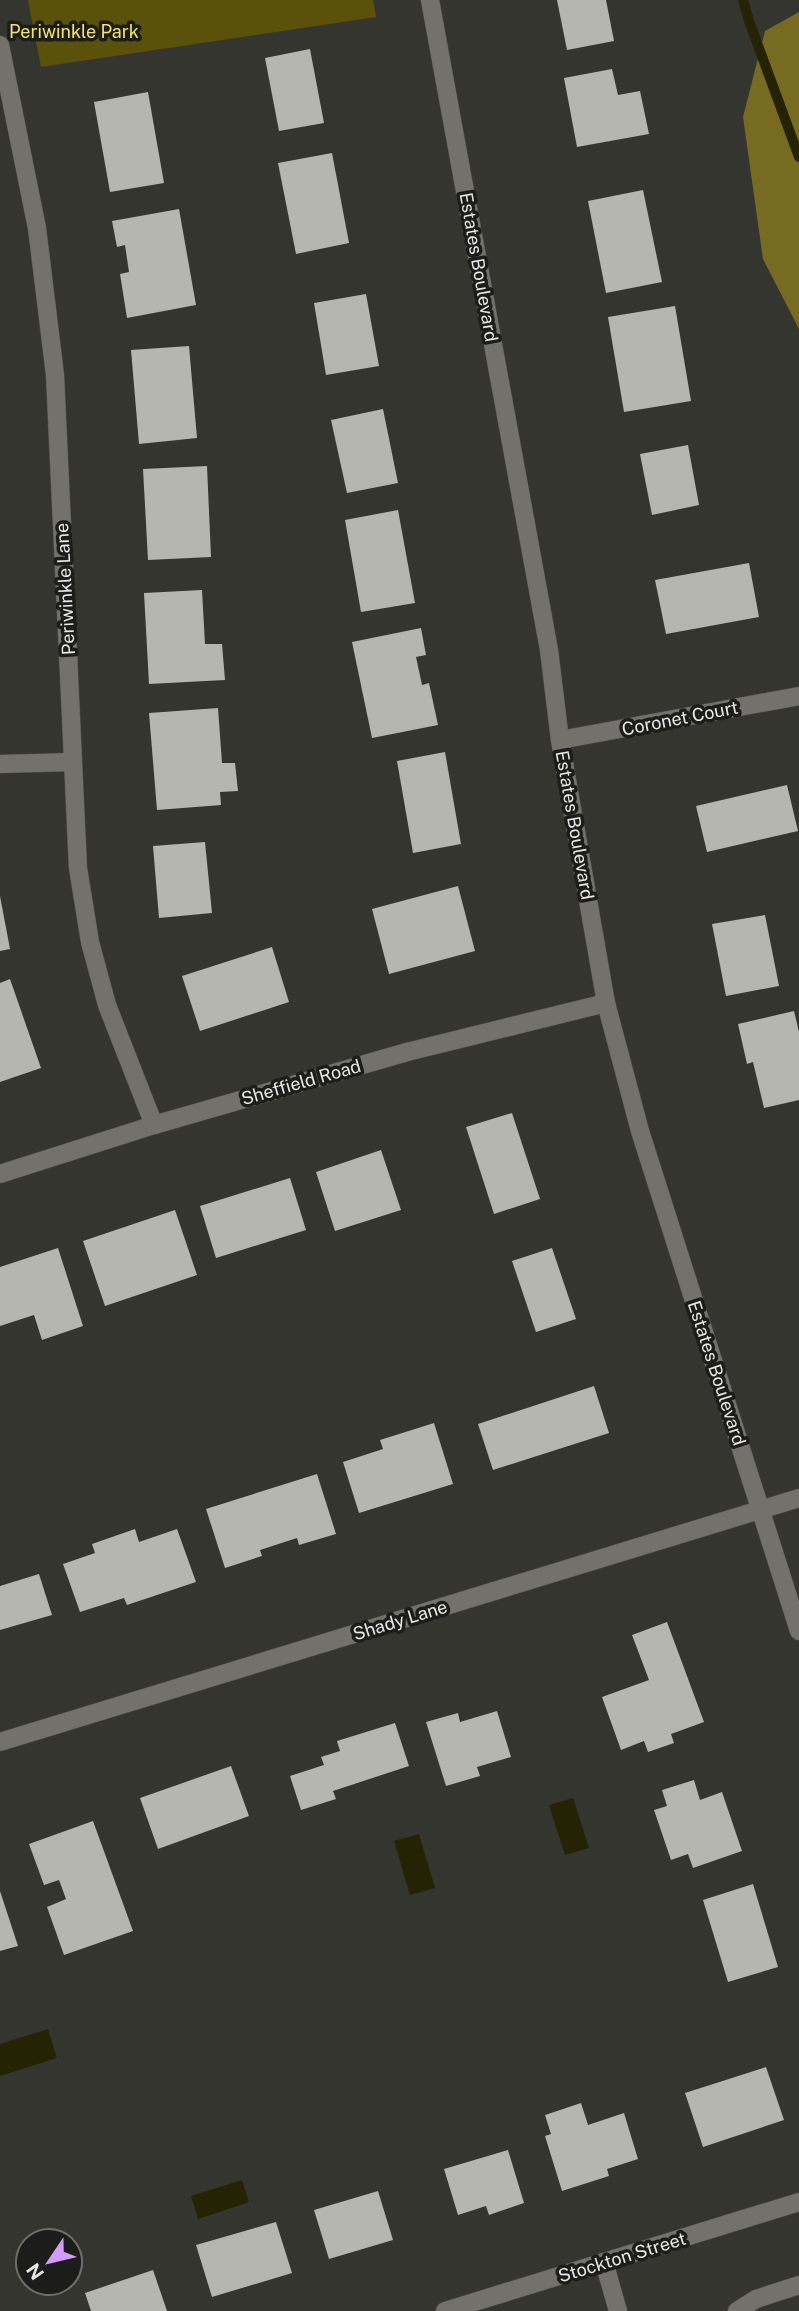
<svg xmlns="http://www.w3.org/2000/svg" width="799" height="2311" viewBox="0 0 799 2311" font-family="'Public Sans',sans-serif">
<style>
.green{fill:#5a510b}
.forest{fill:#766b21}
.water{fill:#262204}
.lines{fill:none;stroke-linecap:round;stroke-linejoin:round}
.stream{stroke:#262204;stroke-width:10}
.building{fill:#b6b6b0}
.service-casing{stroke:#52514d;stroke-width:19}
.minor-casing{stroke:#52514d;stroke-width:19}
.tertiary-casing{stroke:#52514d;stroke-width:19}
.service{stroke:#72716c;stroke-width:18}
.minor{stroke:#72716c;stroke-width:18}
.tertiary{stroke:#72716c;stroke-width:18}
.labels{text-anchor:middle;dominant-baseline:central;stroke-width:7;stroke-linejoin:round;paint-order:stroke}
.park-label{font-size:18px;fill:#f6e465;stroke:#1c1c1a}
.street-label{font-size:18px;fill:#e7e7e4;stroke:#1c1c1a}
</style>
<rect width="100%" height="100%" fill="#353530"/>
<path class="green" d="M 28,0 L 373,0 L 376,17 L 41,67 Z"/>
<path class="forest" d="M 799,12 L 799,329 L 763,259 L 743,117 L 765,31 Z"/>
<g class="water">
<path d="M 573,1798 L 589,1848 L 565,1855 L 549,1805 Z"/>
<path d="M 419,1834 L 435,1888 L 410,1895 L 394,1841 Z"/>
<path d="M 48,2029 L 57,2058 L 0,2076 L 0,2044 Z"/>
<path d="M 242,2180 L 249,2202 L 198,2219 L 191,2196 Z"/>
</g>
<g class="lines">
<path class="stream" d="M 743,0 L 749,21 L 799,157"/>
</g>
<g class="building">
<path d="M 557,0 L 606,0 L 614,41 L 567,50 Z"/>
<path d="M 310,49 L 324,123 L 279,131 L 265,58 Z"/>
<path d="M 612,69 L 618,95 L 640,91 L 649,134 L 577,147 L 564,78 Z"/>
<path d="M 148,92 L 164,183 L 110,192 L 94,102 Z"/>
<path d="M 332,153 L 349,243 L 296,254 L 278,163 Z"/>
<path d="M 643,190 L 662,282 L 606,293 L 588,201 Z"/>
<path d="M 179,209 L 196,305 L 127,318 L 120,274 L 129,272 L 125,245 L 117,247 L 112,221 Z"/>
<path d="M 366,294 L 379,366 L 326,375 L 314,303 Z"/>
<path d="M 675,306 L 691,401 L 624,412 L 608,317 Z"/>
<path d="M 189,346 L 197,438 L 139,444 L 131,350 Z"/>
<path d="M 383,409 L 398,483 L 347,493 L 331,420 Z"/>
<path d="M 688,445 L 699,505 L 652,515 L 640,454 Z"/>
<path d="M 207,466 L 211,557 L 148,560 L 143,469 Z"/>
<path d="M 398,510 L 415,603 L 361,612 L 345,520 Z"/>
<path d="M 749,563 L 759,617 L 666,634 L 655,580 Z"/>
<path d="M 202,590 L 205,644 L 222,644 L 225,680 L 149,684 L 144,593 Z"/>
<path d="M 421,628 L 426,655 L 416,657 L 422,685 L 429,683 L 438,725 L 372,738 L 352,642 Z"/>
<path d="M 218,708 L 222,763 L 235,763 L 238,791 L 220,792 L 221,805 L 157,810 L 149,713 Z"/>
<path d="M 445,752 L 461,844 L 413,853 L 397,761 Z"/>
<path d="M 787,785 L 798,831 L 707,852 L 696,806 Z"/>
<path d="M 205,842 L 212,913 L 159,918 L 153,846 Z"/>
<path d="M 458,886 L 475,951 L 389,974 L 372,909 Z"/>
<path d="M 0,896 L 10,949 L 0,951 Z"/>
<path d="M 765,915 L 779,986 L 726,996 L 712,924 Z"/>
<path d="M 272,947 L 289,1002 L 200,1031 L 182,976 Z"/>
<path d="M 10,979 L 41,1068 L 0,1082 L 0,983 Z"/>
<path d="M 794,1011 L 799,1032 L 799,1100 L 764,1108 L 753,1062 L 747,1064 L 738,1024 Z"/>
<path d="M 512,1113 L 540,1199 L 494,1214 L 466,1127 Z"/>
<path d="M 381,1150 L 401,1210 L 335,1231 L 316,1172 Z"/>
<path d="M 290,1178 L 306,1230 L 216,1258 L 200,1206 Z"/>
<path d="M 175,1210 L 197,1275 L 105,1306 L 83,1241 Z"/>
<path d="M 58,1248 L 83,1326 L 42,1340 L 34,1315 L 0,1326 L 0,1267 Z"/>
<path d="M 552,1248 L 576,1319 L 536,1332 L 512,1261 Z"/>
<path d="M 594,1386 L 609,1433 L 493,1470 L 478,1424 Z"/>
<path d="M 434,1423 L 453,1484 L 359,1513 L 343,1462 L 383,1449 L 380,1440 Z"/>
<path d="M 317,1474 L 336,1534 L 299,1545 L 297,1538 L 260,1550 L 262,1556 L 225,1568 L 206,1509 Z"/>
<path d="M 135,1529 L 139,1542 L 177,1529 L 196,1582 L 127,1605 L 124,1598 L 80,1612 L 63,1564 L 95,1553 L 92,1544 Z"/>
<path d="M 39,1574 L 52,1615 L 0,1630 L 0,1586 Z"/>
<path d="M 667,1622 L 704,1722 L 671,1734 L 674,1743 L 648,1752 L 644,1741 L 621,1750 L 602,1697 L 649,1680 L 632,1635 Z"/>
<path d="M 497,1711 L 511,1757 L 477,1767 L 480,1776 L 446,1786 L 426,1722 L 458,1713 L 460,1722 Z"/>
<path d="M 395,1723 L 409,1766 L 333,1791 L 336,1799 L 301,1810 L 290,1776 L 324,1765 L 321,1757 L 340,1751 L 337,1741 Z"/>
<path d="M 231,1766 L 249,1816 L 158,1849 L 140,1798 Z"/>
<path d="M 694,1780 L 700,1800 L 722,1792 L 742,1851 L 693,1868 L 688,1854 L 671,1860 L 654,1810 L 667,1806 L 662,1790 Z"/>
<path d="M 93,1821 L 133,1931 L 64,1955 L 47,1907 L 66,1899 L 59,1880 L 44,1885 L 29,1844 Z"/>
<path d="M 753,1884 L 778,1967 L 728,1982 L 703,1900 Z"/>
<path d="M 0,1891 L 18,1946 L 0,1951 Z"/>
<path d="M 766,2067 L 784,2120 L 703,2147 L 685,2093 Z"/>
<path d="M 581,2103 L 588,2125 L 624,2113 L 638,2159 L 607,2169 L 609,2176 L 562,2191 L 545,2136 L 551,2134 L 545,2115 Z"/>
<path d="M 508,2150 L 524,2203 L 489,2215 L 486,2206 L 458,2215 L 444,2169 Z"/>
<path d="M 378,2191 L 393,2240 L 329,2259 L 314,2210 Z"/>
<path d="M 276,2222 L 292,2273 L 212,2297 L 196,2245 Z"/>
<path d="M 153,2270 L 167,2311 L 91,2311 L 85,2293 Z"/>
</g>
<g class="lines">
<g class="service-casing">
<g id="service">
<path d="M 604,2262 L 618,2311"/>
<path d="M 737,2311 L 756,2299 L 799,2285"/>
</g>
</g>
<g class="minor-casing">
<g id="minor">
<path d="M 0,45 L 37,228 L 55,375 L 78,868 L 90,942 L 107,1005 L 154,1125"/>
<path d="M 560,740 L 799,696"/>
<path d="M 0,764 L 73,762"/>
<path d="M 0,1174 L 154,1125 L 407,1052 L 606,1003"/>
<path d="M 0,1742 L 799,1498"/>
<path d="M 445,2311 L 799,2202"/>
</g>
</g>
<g class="tertiary-casing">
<path id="tertiary" d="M 430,0 L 549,650 L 560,740 L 606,1003 L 640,1131 L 799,1631"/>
</g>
<use href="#service" class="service"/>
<use href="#minor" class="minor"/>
<use href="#tertiary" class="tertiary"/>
</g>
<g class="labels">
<g class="park-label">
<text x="74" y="31">Periwinkle Park</text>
</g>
<g class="street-label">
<text transform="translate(479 267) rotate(80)">Estates Boulevard</text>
<text transform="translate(65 589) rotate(-93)">Periwinkle Lane</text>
<text transform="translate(680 718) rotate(-11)">Coronet Court</text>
<text transform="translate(575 825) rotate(80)">Estates Boulevard</text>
<text transform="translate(301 1082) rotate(-16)">Sheffield Road</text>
<text transform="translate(717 1373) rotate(72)">Estates Boulevard</text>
<text transform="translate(400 1620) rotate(-17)">Shady Lane</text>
<text transform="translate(622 2257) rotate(-17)">Stockton Street</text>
</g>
</g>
<g transform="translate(49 2262) rotate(235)"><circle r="33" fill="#1c1c1a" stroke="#6d6d6b" stroke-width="2"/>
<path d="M0-5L12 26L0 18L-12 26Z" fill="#d59bfa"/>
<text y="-10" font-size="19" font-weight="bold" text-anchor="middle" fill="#e7e7e4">N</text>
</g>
</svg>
